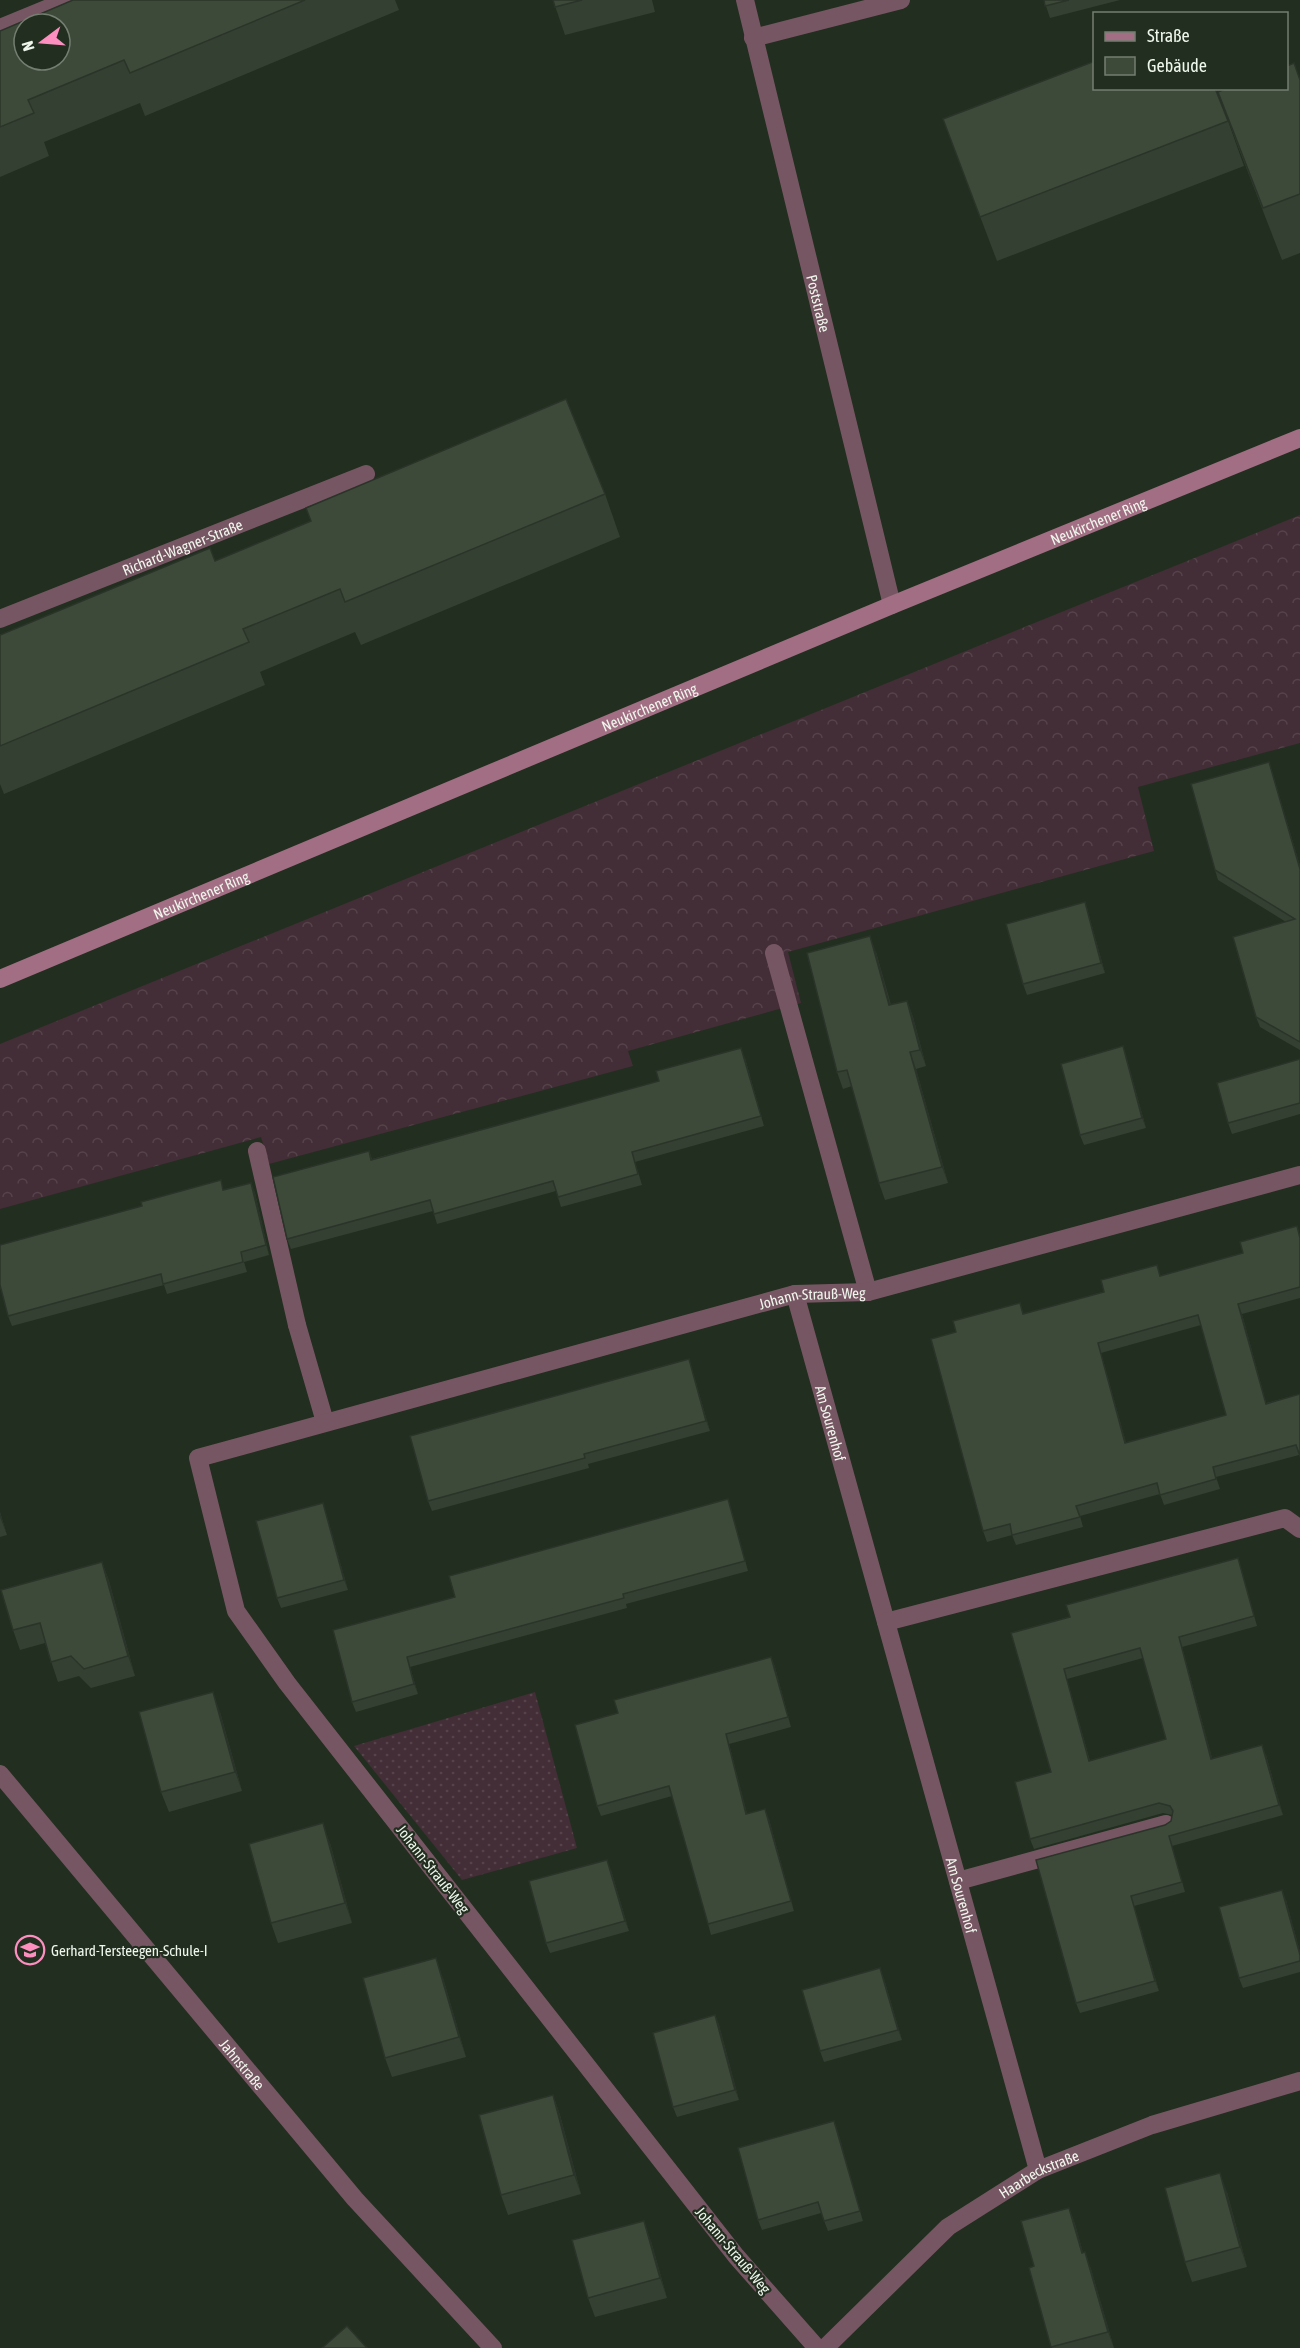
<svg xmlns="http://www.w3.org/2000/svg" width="1300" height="2348" viewBox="0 0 1300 2348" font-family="'Asap Condensed',sans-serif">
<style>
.grass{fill:url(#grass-dots)}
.forest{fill:url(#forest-crowns)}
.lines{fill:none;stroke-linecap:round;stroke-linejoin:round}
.lane{stroke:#775663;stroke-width:18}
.street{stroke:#775663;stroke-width:18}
.secondary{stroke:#a16e83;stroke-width:18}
.wall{fill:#344032;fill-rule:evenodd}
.shaded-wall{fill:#2b3429}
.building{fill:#3d4a3a;stroke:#2b3429;stroke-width:1.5;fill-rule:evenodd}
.labels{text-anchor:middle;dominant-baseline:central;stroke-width:4.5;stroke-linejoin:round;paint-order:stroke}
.street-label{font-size:15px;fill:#eff7ed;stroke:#222e1f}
.poi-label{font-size:15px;fill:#eff7ed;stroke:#222e1f;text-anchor:start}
</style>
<defs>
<pattern id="grass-dots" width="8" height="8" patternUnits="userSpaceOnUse" patternTransform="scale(1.5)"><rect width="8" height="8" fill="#432d36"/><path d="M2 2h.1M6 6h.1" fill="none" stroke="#55424a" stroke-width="1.8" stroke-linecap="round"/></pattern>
<pattern id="forest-crowns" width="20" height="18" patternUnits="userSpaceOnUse" patternTransform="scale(1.5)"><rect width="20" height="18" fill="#432d36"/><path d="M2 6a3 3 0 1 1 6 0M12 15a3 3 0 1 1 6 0" fill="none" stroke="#55424a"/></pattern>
</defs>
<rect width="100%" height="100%" fill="#222e1f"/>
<path class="grass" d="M 535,1692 L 577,1848 L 462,1880 L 354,1746 Z"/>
<path class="forest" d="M 1300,515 L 1300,743 L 1138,787 L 1154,851 L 788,952 L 801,1003 L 628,1051 L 633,1066 L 269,1164 L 261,1137 L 0,1209 L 0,1044 Z"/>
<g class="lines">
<g class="lane">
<path d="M 0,28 L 68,0"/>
<path d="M 753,38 L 901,0"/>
<path d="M 774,953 L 868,1292"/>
<path d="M 257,1151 L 297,1325"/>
<path d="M 958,1881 L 1166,1824"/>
</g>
<g class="street">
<path id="s1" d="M 745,0 L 892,605"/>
<path id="s2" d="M 0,619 L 366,474"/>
<path id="s3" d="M 795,1294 L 1038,2170"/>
<path d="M 297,1325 L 325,1422"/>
<path d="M 886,1622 L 1285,1518 L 1300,1529"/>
<path id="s4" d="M 0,1774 L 355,2199 L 493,2348"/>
<path id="s5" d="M 817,2348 L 736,2256 L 287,1683 L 236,1611 L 198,1458 L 795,1294 L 868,1292 L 1300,1175"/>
<path id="s6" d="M 825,2348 L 948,2227 L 1038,2170 L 1152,2125 L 1300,2081"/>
</g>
<path class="secondary" id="s7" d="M 0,979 L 892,605 L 1300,438"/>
</g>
<g class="wall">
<path d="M 73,0 L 395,0 L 399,10 L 145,116 L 140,103 L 44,142 L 49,156 L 0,177 L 0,31 Z"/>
<path d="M 553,0 L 652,0 L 655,12 L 565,35 Z"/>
<path d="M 1044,0 L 1120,0 L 1050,18 Z"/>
<path d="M 1300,80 L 1300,253 L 1282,260 L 1237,144 L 1218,92 Z"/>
<path d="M 943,119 L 1228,121 L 1244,166 L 997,261 Z"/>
<path d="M 605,494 L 620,537 L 361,645 L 355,632 L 260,672 L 265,685 L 4,794 L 0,784 L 0,635 L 215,561 L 311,522 L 306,508 Z"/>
<path d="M 1269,762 L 1300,866 L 1300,1050 L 1260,1027 L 1256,1017 L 1286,922 L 1218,880 L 1215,870 Z"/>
<path d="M 1085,902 L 1088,912 L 1105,973 L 1027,995 L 1023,984 Z"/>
<path d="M 876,952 L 891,1005 L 907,1001 L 913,1017 L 926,1066 L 916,1069 L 948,1183 L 885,1200 L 879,1183 L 852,1086 L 843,1089 L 837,1072 Z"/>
<path d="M 1123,1046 L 1126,1056 L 1146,1128 L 1084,1145 L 1080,1135 Z"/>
<path d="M 745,1058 L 764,1126 L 635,1162 L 642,1185 L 561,1207 L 556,1191 L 437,1224 L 433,1211 L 291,1249 L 287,1239 L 369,1151 L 372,1159 Z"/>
<path d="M 1300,1059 L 1300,1114 L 1232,1134 L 1228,1123 Z"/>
<path d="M 251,1183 L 255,1193 L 269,1255 L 244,1262 L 247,1272 L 167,1294 L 164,1285 L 12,1326 L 8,1316 L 224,1190 Z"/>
<path d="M 1297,1226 L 1300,1236 L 1300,1298 L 1242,1314 L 1266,1403 L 1300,1394 L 1300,1457 L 1299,1455 L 1216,1477 L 1220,1489 L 1164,1505 L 1160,1494 L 1080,1516 L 1083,1527 L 1016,1545 L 1012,1535 L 987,1542 L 983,1531 L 956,1332 L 1024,1314 L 1243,1253 ZM 1201,1325 L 1226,1415 L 1126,1443 L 1101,1353 Z"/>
<path d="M 689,1359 L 710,1431 L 588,1464 L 589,1468 L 432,1511 L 428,1501 Z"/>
<path d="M 728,1499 L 731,1509 L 748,1571 L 626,1604 L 627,1608 L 410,1667 L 418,1694 L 356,1712 L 352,1702 L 455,1597 Z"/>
<path d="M 0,1512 L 7,1535 L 0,1537 Z"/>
<path d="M 326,1513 L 348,1590 L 281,1608 L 277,1598 Z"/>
<path d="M 1238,1558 L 1241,1569 L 1257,1626 L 1182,1647 L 1212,1758 L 1266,1755 L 1283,1815 L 1172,1846 L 1185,1892 L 1134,1906 L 1159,1991 L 1080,2013 L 1076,2003 L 1165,1825 L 1171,1821 L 1172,1815 L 1163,1813 L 1034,1849 L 1030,1839 L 1051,1772 L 1070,1617 ZM 1143,1658 L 1166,1739 L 1090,1761 L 1067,1679 Z"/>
<path d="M 102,1562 L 109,1581 L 135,1676 L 91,1688 L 79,1676 L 58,1682 L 45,1643 L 20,1650 L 13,1630 Z"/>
<path d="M 771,1657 L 775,1667 L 791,1727 L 729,1744 L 747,1814 L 769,1819 L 794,1911 L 711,1935 L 708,1924 L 672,1796 L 601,1816 L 597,1806 Z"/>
<path d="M 220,1712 L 242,1791 L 169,1812 L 161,1792 Z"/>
<path d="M 330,1843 L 352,1923 L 278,1943 L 271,1923 Z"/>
<path d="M 611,1870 L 629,1931 L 550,1953 L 546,1943 Z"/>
<path d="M 1286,1900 L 1300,1952 L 1300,1972 L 1243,1988 L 1239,1978 Z"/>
<path d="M 443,1978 L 466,2057 L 392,2077 L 385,2058 Z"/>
<path d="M 884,1979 L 902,2040 L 824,2062 L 820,2051 Z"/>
<path d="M 715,2015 L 719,2025 L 739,2100 L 677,2117 L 673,2107 Z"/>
<path d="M 553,2095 L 560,2115 L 581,2194 L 508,2215 L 501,2195 Z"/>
<path d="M 834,2121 L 863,2221 L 828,2231 L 821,2213 L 762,2230 L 758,2220 Z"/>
<path d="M 1227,2192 L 1247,2267 L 1192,2282 L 1185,2262 Z"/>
<path d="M 1069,2208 L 1075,2224 L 1083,2253 L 1091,2269 L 1114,2348 L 1052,2348 L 1029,2268 L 1034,2266 Z"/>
<path d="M 651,2241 L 667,2298 L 595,2317 L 588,2298 Z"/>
</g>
<g class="shaded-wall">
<path d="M 1269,762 L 1300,866 L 1300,869 Z"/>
<path d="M 1085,902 L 1088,912 L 1105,973 L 1101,963 Z"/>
<path d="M 870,936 L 876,952 L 895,1022 L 889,1005 Z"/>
<path d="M 907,1001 L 913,1017 L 926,1066 L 920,1050 Z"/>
<path d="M 1123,1046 L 1126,1056 L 1146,1128 L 1142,1118 Z"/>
<path d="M 741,1048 L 745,1058 L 764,1126 L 761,1116 Z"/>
<path d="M 910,1052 L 916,1069 L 948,1183 L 942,1167 Z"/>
<path d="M 251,1183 L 255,1193 L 269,1255 L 266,1245 Z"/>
<path d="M 1238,1304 L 1242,1314 L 1269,1414 L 1266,1404 Z"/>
<path d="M 1098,1343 L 1101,1353 L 1129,1453 L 1125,1443 Z"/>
<path d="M 689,1359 L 692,1370 L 710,1431 L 706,1421 Z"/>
<path d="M 323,1503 L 326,1513 L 348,1590 L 344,1580 Z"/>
<path d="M 0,1512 L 7,1535 L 0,1517 Z"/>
<path d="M 102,1562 L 109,1581 L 135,1676 L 128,1656 Z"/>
<path d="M 1179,1637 L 1182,1647 L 1215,1769 L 1211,1759 Z"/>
<path d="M 407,1657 L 410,1667 L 418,1694 L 414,1684 Z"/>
<path d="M 771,1657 L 775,1667 L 791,1727 L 788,1717 Z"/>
<path d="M 1064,1669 L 1067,1679 L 1092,1771 L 1089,1761 Z"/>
<path d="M 213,1692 L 220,1712 L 242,1791 L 235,1772 Z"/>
<path d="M 726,1734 L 729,1744 L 750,1824 L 746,1814 Z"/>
<path d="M 1262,1745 L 1266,1755 L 1283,1815 L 1279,1805 Z"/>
<path d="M 765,1809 L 769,1819 L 794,1911 L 791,1901 Z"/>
<path d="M 323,1823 L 330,1843 L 352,1923 L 345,1903 Z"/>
<path d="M 607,1860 L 611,1870 L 629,1931 L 625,1921 Z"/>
<path d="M 1282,1890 L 1286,1900 L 1300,1952 L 1300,1955 Z"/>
<path d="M 1131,1896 L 1134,1906 L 1159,1991 L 1155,1981 Z"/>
<path d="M 436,1958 L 443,1978 L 466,2057 L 459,2037 Z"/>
<path d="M 880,1968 L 884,1979 L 902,2040 L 898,2030 Z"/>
<path d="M 715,2015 L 719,2025 L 739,2100 L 735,2090 Z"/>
<path d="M 553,2095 L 560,2115 L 581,2194 L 574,2175 Z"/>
<path d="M 834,2121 L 838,2131 L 863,2221 L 860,2211 Z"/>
<path d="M 1220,2173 L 1227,2192 L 1247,2267 L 1240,2247 Z"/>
<path d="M 1069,2208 L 1075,2224 L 1088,2270 L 1082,2253 Z"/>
<path d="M 644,2221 L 651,2241 L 667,2298 L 660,2278 Z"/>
<path d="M 1085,2252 L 1091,2269 L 1114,2348 L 1108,2332 Z"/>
</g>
<g class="building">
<path d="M 73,0 L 305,0 L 130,73 L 124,60 L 28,100 L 34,113 L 0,127 L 0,31 ZM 24,24 L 60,24 L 60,60 L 24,60 Z"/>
<path d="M 553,0 L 582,0 L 555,7 Z"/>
<path d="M 1044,0 L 1069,0 L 1045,6 Z"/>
<path d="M 1095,61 L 1095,88 L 1215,88 L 1228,121 L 980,217 L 943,119 Z"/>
<path d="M 1294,63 L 1300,80 L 1300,194 L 1263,208 L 1218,92 L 1227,88 L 1287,88 L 1287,66 Z"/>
<path d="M 566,399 L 605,494 L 345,602 L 340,589 L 243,629 L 249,642 L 0,746 L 0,635 L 210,548 L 215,561 L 311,521 L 306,508 Z"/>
<path d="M 1269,762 L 1300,869 L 1300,1042 L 1256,1017 L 1233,937 L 1295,919 L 1215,870 L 1191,784 Z"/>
<path d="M 1085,902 L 1101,963 L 1023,984 L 1006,924 Z"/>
<path d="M 870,936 L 889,1005 L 907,1001 L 920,1050 L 910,1052 L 942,1167 L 879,1183 L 847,1070 L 837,1072 L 807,953 Z"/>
<path d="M 1123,1046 L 1142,1118 L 1080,1135 L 1061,1064 Z"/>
<path d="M 741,1048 L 761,1116 L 632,1152 L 638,1174 L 558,1197 L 553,1181 L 434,1214 L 430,1200 L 287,1239 L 273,1177 L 369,1151 L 371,1160 L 659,1081 L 656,1071 Z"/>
<path d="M 1300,1059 L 1300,1103 L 1228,1123 L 1217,1083 Z"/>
<path d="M 221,1180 L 223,1190 L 251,1183 L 266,1245 L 241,1252 L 243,1262 L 163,1284 L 161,1274 L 8,1316 L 0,1285 L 0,1245 L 142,1206 L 141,1202 Z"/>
<path d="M 1297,1226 L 1300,1238 L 1300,1287 L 1238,1304 L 1266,1404 L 1300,1394 L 1300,1456 L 1296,1445 L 1213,1467 L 1216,1479 L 1160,1495 L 1157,1483 L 1076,1506 L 1080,1517 L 1012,1535 L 1010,1524 L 983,1531 L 931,1339 L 956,1332 L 953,1321 L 1020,1303 L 1023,1314 L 1104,1292 L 1101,1280 L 1157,1265 L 1160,1276 L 1243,1253 L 1240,1242 ZM 1198,1315 L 1226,1415 L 1125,1443 L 1098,1343 Z"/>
<path d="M 689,1359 L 706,1421 L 584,1454 L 585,1458 L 428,1501 L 410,1436 Z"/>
<path d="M 728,1499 L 745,1561 L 623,1594 L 624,1598 L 407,1657 L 414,1684 L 352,1702 L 333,1630 L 455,1597 L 449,1576 Z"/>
<path d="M 323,1503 L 344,1580 L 277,1598 L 256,1521 Z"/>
<path d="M 1238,1558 L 1254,1616 L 1179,1637 L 1211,1759 L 1262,1745 L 1279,1805 L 1169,1836 L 1182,1882 L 1131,1896 L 1155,1981 L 1076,2003 L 1036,1860 L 1165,1825 L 1171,1821 L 1173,1811 L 1170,1806 L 1159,1803 L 1030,1839 L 1015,1782 L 1051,1772 L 1011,1633 L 1070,1617 L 1066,1605 ZM 1140,1648 L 1166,1739 L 1089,1761 L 1064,1669 Z"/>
<path d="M 102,1562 L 128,1656 L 84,1669 L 71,1656 L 51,1662 L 40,1623 L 13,1630 L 1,1590 Z"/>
<path d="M 771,1657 L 788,1717 L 726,1734 L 746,1814 L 765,1809 L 791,1901 L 708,1924 L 669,1786 L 597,1806 L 575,1725 L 618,1713 L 614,1700 Z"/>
<path d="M 213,1692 L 235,1772 L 161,1792 L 139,1712 Z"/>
<path d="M 323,1823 L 345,1903 L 271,1923 L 249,1844 Z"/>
<path d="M 607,1860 L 625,1921 L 546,1943 L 529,1881 Z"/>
<path d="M 1282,1890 L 1300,1955 L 1300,1961 L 1239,1978 L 1219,1907 Z"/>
<path d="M 436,1958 L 459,2037 L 385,2058 L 363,1978 Z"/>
<path d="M 880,1968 L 898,2030 L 820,2051 L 802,1990 Z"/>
<path d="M 715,2015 L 735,2090 L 673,2107 L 653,2033 Z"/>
<path d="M 553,2095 L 574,2175 L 501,2195 L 479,2115 Z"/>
<path d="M 834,2121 L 860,2211 L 824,2221 L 818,2202 L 758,2220 L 738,2148 Z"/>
<path d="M 1220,2173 L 1240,2247 L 1185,2262 L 1165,2188 Z"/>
<path d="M 1069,2208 L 1082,2253 L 1085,2252 L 1108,2332 L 1051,2347 L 1029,2268 L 1034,2266 L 1021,2221 Z"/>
<path d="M 644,2221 L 660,2278 L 588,2298 L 572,2240 Z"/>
<path d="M 347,2326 L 367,2348 L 322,2348 Z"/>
</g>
<defs>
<g id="school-ring" transform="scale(1.5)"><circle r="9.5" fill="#222e1f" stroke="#fd8ec0" stroke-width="1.5"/><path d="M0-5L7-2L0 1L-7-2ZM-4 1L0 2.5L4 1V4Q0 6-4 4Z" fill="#fd8ec0"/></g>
</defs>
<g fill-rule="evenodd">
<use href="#school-ring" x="30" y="1950"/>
</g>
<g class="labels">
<g class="street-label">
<text stroke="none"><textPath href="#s1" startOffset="312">Poststraße</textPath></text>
<text stroke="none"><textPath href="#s7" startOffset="1190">Neukirchener Ring</textPath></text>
<text stroke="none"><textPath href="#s2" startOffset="196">Richard-Wagner-Straße</textPath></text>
<text stroke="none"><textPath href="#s7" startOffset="704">Neukirchener Ring</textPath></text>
<text stroke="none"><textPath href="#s7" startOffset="218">Neukirchener Ring</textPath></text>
<text stroke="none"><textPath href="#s5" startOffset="1732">Johann-Strauß-Weg</textPath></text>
<text stroke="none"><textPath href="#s3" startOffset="134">Am Sourenhof</textPath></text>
<text transform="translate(433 1869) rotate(52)">Johann-Strauß-Weg</text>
<text stroke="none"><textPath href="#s3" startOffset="624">Am Sourenhof</textPath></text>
<text stroke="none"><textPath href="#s4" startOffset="378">Jahnstraße</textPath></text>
<text stroke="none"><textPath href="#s6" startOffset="278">Haarbeckstraße</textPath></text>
<text transform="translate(733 2250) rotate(50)">Johann-Strauß-Weg</text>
</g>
<g class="poi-label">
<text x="51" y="1950">Gerhard-Tersteegen-Schule-I</text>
</g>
</g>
<rect x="1093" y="12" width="195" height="78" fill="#222e1f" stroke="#747e71" stroke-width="1.5"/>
<rect x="1105" y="32" width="30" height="9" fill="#a16e83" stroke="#747e71" stroke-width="1.5"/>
<text x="1147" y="42" font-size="18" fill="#eff7ed">Straße</text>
<rect x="1105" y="57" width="30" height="18" fill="#3d4a3a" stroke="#747e71" stroke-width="1.5"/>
<text x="1147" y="72" font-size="18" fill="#eff7ed">Gebäude</text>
<g transform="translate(42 42) rotate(254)"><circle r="28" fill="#222e1f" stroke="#747e71" stroke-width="1.5"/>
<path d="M0-4.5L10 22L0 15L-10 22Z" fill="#fd8ec0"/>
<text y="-9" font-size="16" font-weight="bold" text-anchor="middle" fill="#eff7ed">N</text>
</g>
</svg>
